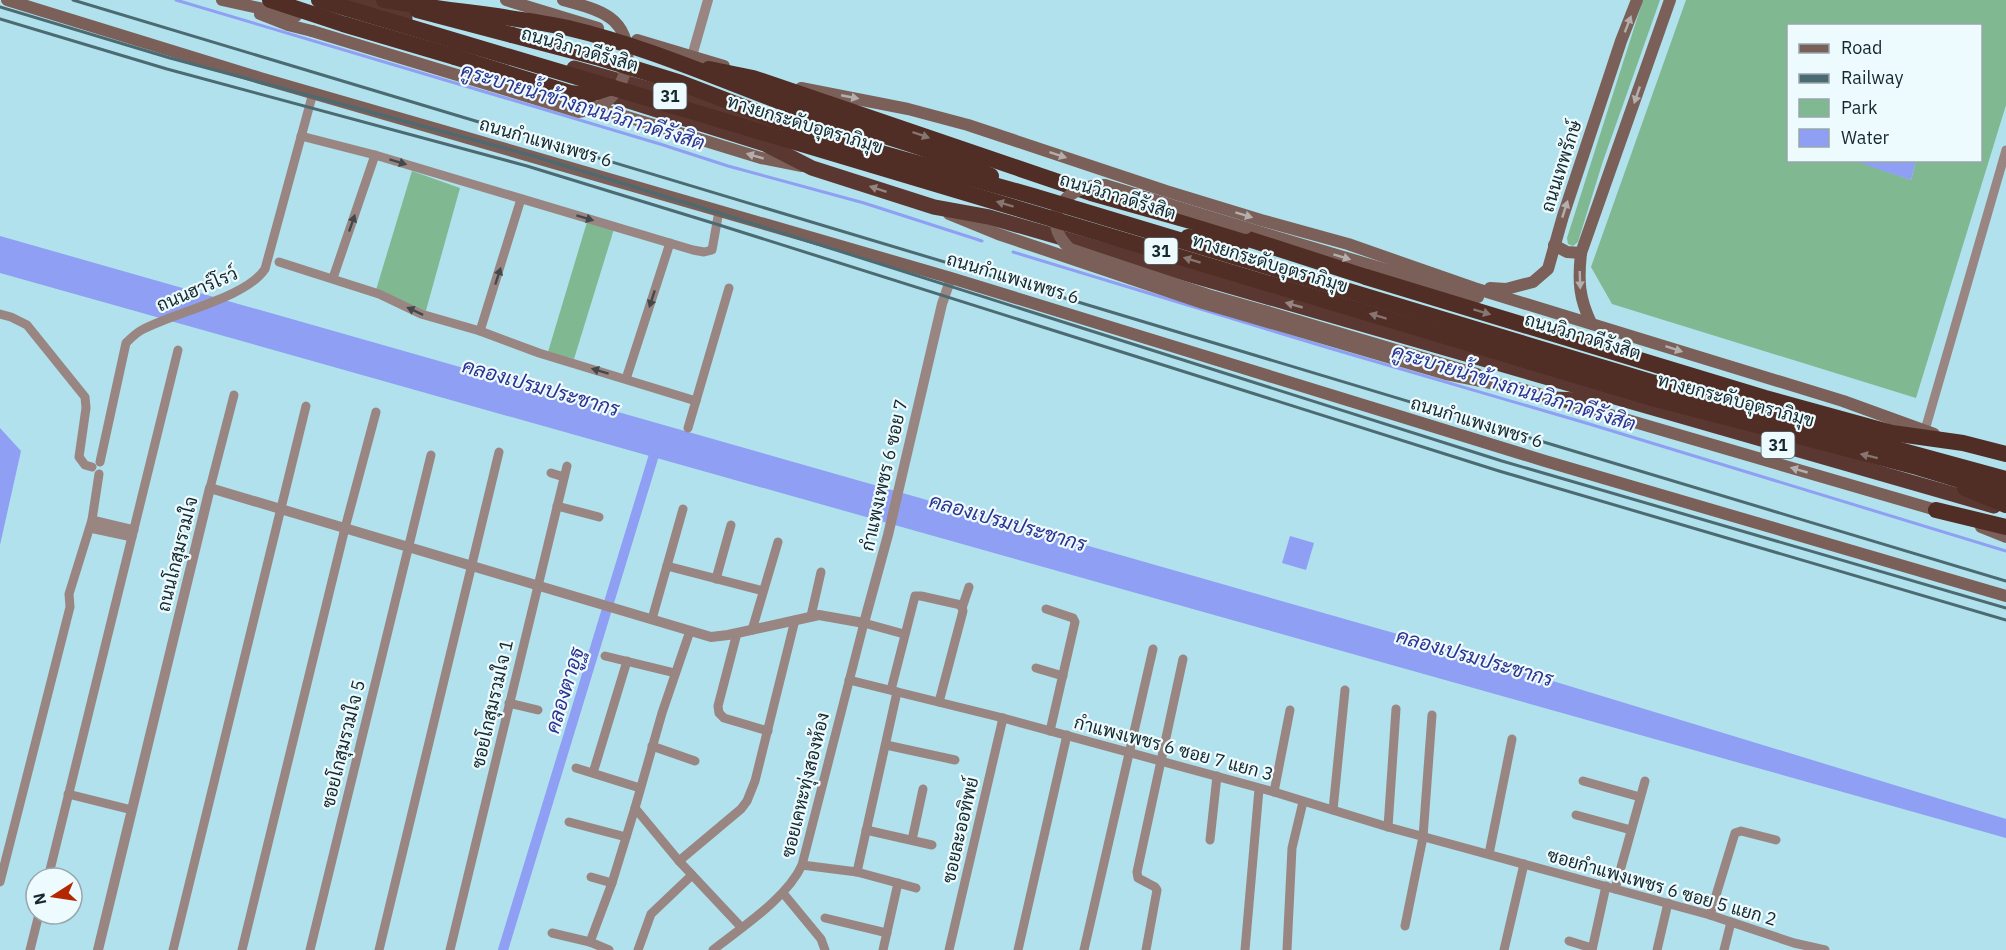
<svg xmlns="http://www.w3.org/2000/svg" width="2006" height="950" viewBox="0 0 2006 950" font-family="'IBM Plex Sans',Sarabun,sans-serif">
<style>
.green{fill:#80b892;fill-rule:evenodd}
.water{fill:#8f9ff3}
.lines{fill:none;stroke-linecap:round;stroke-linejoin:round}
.stream{stroke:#8f9ff3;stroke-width:3}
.canal{stroke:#8f9ff3;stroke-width:10}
.minor{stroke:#998682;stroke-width:9}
.tertiary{stroke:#998682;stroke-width:10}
.secondary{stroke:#7a6059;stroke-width:12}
.trunk{stroke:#5a3831;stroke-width:15}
.motorway{stroke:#502d25;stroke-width:16}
.rail{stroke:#4c6a71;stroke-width:3}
.secondary-bridge{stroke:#7a6059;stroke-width:12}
.motorway-bridge{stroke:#502d25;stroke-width:16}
.oneway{fill:#b4aeac}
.oneway2{fill:#877571}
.oneway3{fill:#43494b}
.oneway4{fill:#958683}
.labels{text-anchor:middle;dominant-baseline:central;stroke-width:4.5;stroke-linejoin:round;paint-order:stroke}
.shield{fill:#edfbff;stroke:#56676c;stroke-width:1.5}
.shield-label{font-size:16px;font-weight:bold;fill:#15282d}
.street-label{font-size:18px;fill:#15282d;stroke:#edfbff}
.water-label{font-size:20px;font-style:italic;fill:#2d3190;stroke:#edfbff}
</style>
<rect width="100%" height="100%" fill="#b0e1ed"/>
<g class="green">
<path d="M 1643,0 L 1660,0 L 1602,164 L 1578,242 L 1573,246 L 1568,244 L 1567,238 Z"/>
<path d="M 1686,0 L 2006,0 L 2006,105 L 1916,398 L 1612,304 L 1591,267 ZM 1788,26 L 1980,26 L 1980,160 L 1916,161 L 1911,180 L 1854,160 L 1788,160 Z"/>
<path d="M 412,171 L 460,188 L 425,314 L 376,290 Z"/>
<path d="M 587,222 L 614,229 L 574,359 L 548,352 Z"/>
</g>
<g class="water">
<path d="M 1854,161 L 1916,161 L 1911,180 Z"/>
<path d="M 0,236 L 1408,637 L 2006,819 L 2006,838 L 0,273 Z"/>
<path d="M 0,428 L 21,451 L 0,545 Z"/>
<path d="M 1290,536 L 1314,543 L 1306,570 L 1282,563 Z"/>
</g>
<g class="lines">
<g class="stream">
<path d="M 176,0 L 660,144 L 728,166 L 864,203 L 982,241"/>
<path d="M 1013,252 L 1329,348 L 1586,423 L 2006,551"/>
</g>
<path class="canal" d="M 503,950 L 657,445"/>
<g class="minor">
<path d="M 301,136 L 375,155 L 693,250 L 704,252 L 712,250 L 719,211"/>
<path d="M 279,262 L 379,294 L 421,314 L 480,331 L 539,353 L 696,401"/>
<path d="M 333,278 L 375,155"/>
<path d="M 0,314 L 11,317 L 27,325 L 85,397 L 86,408 L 79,457 L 85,465 L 92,467"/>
<path d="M 480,331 L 521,199"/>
<path d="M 626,379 L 670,243"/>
<path d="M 688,428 L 729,288"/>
<path d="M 1925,430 L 2006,150"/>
<path d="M 100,462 L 126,343 C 130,339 135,334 140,331 C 173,312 245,299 265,269 L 313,93"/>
<path d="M 551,473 L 564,477"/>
<path d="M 210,488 L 234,395"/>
<path d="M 557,506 L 599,517"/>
<path d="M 92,520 L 134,530"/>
<path d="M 90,528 L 132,537"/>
<path d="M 667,566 L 763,591"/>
<path d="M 716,579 L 731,525"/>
<path d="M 962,608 L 969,587"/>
<path d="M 1046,609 L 1073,618 L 1075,622 L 1050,731"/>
<path d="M 811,616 L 821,572"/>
<path d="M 652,619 L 683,509"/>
<path d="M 752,630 L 778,542"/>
<path d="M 690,631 L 662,713 L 635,808 L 679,861 L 741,927"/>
<path d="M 737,633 L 718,706 L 719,713 L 724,718 L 768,731"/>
<path d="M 605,656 L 675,673"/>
<path d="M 1036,668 L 1063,676"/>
<path d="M 849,680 L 1003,718 L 1274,792 L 1388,827 L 1710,915 L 1794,943 L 1825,950"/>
<path d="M 891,690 L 915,596 L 921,596 L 961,605 L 963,611 L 939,702"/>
<path d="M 509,703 L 538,710"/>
<path d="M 886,745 L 955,760"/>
<path d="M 652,746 L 695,761"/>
<path d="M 576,768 L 640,788"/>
<path d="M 593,773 L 627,661"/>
<path d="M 1583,781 L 1640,797"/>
<path d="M 1274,792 L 1290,710"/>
<path d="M 68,794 L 132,810"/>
<path d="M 1333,810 L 1345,690"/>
<path d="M 1576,815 L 1631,830"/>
<path d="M 569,822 L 626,837"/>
<path d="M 1388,827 L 1396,709"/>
<path d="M 866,830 L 932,845"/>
<path d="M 912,840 L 923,789"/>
<path d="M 1210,840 L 1217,776"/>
<path d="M 1489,854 L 1512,739"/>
<path d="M 679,861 L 741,809 L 747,801 L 755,781 L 795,620"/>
<path d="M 802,865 L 857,872 L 916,888"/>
<path d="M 857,872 L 897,692"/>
<path d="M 591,877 L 612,883"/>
<path d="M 48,878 L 178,350"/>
<path d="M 0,882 L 70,607 L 69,594 L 92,520 L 99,474"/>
<path d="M 1615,889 L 1645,781"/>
<path d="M 783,893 L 821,939 L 825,950"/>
<path d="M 1710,915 L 1735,833 L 1741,831 L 1776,840"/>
<path d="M 825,918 L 887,933"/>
<path d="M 1405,926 L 1423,837 L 1432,715"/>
<path d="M 552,933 L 590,942"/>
<path d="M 1569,941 L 1592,948"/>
<path d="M 30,950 L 39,914"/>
<path d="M 173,950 L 306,406"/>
<path d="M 242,950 L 345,528 L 376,412"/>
<path d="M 310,950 L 431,455"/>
<path d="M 379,950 L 499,452"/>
<path d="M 450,950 L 567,466"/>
<path d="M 609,950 L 590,942 L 612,883 L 635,808"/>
<path d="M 638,950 L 651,914 L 692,875"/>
<path d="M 713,950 C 742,927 787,898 802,865 L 864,623 L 904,634"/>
<path d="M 883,950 L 898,883"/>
<path d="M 949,950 L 1003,718"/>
<path d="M 1018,950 L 1067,735"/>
<path d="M 1084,950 L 1153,649"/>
<path d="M 1146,950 L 1157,890 L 1155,887 L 1138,878 L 1137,872 L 1183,659"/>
<path d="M 1245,950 L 1259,789"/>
<path d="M 1287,950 L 1292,848 L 1303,802"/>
<path d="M 1504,950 L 1524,864"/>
<path d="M 1592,950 L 1606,886"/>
<path d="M 1657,950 L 1668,903"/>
<path d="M 1724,950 L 1731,922"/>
</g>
<g class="tertiary">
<path d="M 692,56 L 708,0"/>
<path d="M 98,950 L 210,488 L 711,637 L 728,635 L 819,615 L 864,623 L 888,535 L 942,304 L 951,278"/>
</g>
<g class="secondary">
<path d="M 7,0 L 260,78 L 951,278 L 1545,461 L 2006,596"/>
<path d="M 222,0 L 296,16"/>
<path d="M 506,0 L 598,28"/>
<path d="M 260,14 L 288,25 L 312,31"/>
<path d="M 637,40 L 724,66"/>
<path d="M 801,88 L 908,109 L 968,125 L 1166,191 L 1261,220 L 1348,244 L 1474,288 L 1843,401 L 1934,434"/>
<path d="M 562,97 L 761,158 L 802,166"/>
<path d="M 949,214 L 998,234 L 1203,303 L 1446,374 L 1521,389 L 1943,512"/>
<path d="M 1246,228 L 1478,297"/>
<path d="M 1554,245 L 1567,252 L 1581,253"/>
<path d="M 1490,288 L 1506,289 L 1533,282 L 1548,269 L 1563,216 L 1621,41 L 1637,0"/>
<path d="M 1264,311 L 1477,374"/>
<path d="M 1591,323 C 1579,298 1578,281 1581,253 L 1670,0"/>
<path d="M 1981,527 L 2006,537"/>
</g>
<g class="trunk">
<path d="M 354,0 L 405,18"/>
<path d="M 574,68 L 773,124"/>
<path d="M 600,92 L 765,144 L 812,168 L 934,207 L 989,217 L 1994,506"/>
<path d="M 1554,399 L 1605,401"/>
</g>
<g class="motorway">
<path d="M 270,0 L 343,24 L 455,57"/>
<path d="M 417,10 L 512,35"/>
<path d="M 709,69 L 753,78 L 1091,193 L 1205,225 L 1366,277"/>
<path d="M 1188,237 L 1241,245"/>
<path d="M 1965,488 L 2006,505"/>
<path d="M 1936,510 L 2006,527"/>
</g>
<g class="rail">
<path d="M 73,0 L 2006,581"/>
<path d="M 0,7 L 170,58 L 530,155 L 719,213 L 1502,461 L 2006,608"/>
<path d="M 0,19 L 167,69 L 527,166 L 716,224 L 1499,471 L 2006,620"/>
</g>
<g class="secondary-bridge">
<path d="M 312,31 L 579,112 C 588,110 597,109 605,103 C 628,85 637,43 614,21 C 601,9 580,5 563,0"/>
<path d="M 1246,228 L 1105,185 C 1066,184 1037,218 1070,249 L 1208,295 L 1264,311"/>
</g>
<g class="motorway-bridge">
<path d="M 319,0 L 1652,398 L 1917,467 L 2006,494"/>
<path d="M 384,0 C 445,11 507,15 568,28 C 649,47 725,82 803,110 C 866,132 932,147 991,176"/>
<path d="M 512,35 L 600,58 L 681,83 L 814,134 L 1033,196 L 1651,382 L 2006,479"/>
<path d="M 455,57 L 570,93 L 588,95 L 612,87"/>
<path d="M 1366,277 L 1765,398 L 1892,433 L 1963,443 L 2006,454"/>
</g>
</g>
<defs><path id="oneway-solid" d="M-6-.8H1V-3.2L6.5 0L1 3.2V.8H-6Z" transform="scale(1.5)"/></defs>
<g class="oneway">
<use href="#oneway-solid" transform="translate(1628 24) rotate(-69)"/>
<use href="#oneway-solid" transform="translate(1637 95) rotate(109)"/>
<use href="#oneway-solid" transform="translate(850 97) rotate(11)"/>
<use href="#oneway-solid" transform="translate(1058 155) rotate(18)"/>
<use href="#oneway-solid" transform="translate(755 156) rotate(-164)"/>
<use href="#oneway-solid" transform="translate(1565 209) rotate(-72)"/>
<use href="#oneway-solid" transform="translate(1244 215) rotate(17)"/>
<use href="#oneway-solid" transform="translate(1342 257) rotate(17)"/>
<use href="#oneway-solid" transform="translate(1580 280) rotate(88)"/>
<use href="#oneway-solid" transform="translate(1674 349) rotate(18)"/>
<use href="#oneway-solid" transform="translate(1799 470) rotate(-164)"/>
</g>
<g class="oneway2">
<use href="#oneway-solid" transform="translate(921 135) rotate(19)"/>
<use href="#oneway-solid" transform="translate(1005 204) rotate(-163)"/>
<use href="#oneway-solid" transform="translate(1192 260) rotate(-163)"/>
<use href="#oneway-solid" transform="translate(1482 312) rotate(17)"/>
<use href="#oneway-solid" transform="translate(1378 316) rotate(-163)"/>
<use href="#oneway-solid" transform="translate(1869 456) rotate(-166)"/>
</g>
<g class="oneway3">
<use href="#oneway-solid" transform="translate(398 162) rotate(17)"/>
<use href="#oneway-solid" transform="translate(585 218) rotate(17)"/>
<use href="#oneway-solid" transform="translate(352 223) rotate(-71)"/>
<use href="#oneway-solid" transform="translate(498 276) rotate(-72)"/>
<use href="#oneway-solid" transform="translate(652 299) rotate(108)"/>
<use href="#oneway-solid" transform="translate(415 311) rotate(-155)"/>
<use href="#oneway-solid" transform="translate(600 371) rotate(-163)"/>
</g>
<g class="oneway4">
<use href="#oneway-solid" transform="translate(878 189) rotate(-162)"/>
<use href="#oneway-solid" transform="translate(1294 305) rotate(-164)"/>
</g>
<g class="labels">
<g class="shield">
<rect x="653.5" y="83" width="33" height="26" rx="4.5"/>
<rect x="1144.5" y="238" width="33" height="26" rx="4.5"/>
<rect x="1761.5" y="432" width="33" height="26" rx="4.5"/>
</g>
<g class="shield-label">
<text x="670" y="96">31</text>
<text x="1161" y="251">31</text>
<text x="1778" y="445">31</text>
</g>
<g class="street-label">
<text transform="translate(580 49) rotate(16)">ถนนวิภาวดีรังสิต</text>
<text transform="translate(805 124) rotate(17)">ทางยกระดับอุตราภิมุข</text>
<text transform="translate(546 142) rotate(16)">ถนนกำแพงเพชร 6</text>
<text transform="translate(1561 166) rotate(-72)">ถนนเทพรักษ์</text>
<text transform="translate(1118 196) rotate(17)">ถนนวิภาวดีรังสิต</text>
<text transform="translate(1270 263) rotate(17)">ทางยกระดับอุตราภิมุข</text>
<text transform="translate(1013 278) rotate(17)">ถนนกำแพงเพชร 6</text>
<text transform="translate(197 289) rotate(-23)">ถนนฮาร์โรว์</text>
<text transform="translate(1583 336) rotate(17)">ถนนวิภาวดีรังสิต</text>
<text transform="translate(1736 400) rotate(15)">ทางยกระดับอุตราภิมุข</text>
<text transform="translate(1477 422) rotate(17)">ถนนกำแพงเพชร 6</text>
<text transform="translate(884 475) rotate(-77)">กำแพงเพชร 6 ซอย 7</text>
<text transform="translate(177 554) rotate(-76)">ถนนโกสุมรวมใจ</text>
<text transform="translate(492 704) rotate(-77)">ซอยโกสุมรวมใจ 1</text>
<text transform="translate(343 744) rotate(-76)">ซอยโกสุมรวมใจ 5</text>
<text transform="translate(1174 748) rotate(15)">กำแพงเพชร 6 ซอย 7 แยก 3</text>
<text transform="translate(805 785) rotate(-76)">ซอยเคหะทุ่งสองห้อง</text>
<text transform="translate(960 830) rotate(-77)">ซอยละออทิพย์</text>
<text transform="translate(1662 887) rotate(16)">ซอยกำแพงเพชร 6 ซอย 5 แยก 2</text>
</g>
<g class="water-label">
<text transform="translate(583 106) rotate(17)">คูระบายน้ำข้างถนนวิภาวดีรังสิต</text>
<text transform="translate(541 387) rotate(16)">คลองเปรมประชากร</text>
<text transform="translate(1514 387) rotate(17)">คูระบายน้ำข้างถนนวิภาวดีรังสิต</text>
<text transform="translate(1008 522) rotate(16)">คลองเปรมประชากร</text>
<text transform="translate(1475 657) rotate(16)">คลองเปรมประชากร</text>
<text transform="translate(564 690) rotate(-73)">คลองตาอูฐ</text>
</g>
</g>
<rect x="1787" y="24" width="195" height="138" fill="#edfbff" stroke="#97a7ab" stroke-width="1.5"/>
<rect x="1799" y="44" width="30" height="9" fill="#7a6059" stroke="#97a7ab" stroke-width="1.5"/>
<text x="1841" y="54" font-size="18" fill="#15282d">Road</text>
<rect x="1799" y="74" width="30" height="9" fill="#4c6a71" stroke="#97a7ab" stroke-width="1.5"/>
<text x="1841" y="84" font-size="18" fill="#15282d">Railway</text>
<rect x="1799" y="99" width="30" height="18" fill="#80b892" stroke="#97a7ab" stroke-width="1.5"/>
<text x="1841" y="114" font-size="18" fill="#15282d">Park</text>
<rect x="1799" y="129" width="30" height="18" fill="#8f9ff3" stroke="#97a7ab" stroke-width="1.5"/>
<text x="1841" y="144" font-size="18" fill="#15282d">Water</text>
<g transform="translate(54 896) rotate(258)"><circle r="28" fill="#edfbff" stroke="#97a7ab" stroke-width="1.5"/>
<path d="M0-4.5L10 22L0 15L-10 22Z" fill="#b32800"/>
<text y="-9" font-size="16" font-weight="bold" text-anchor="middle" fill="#15282d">N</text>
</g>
</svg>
